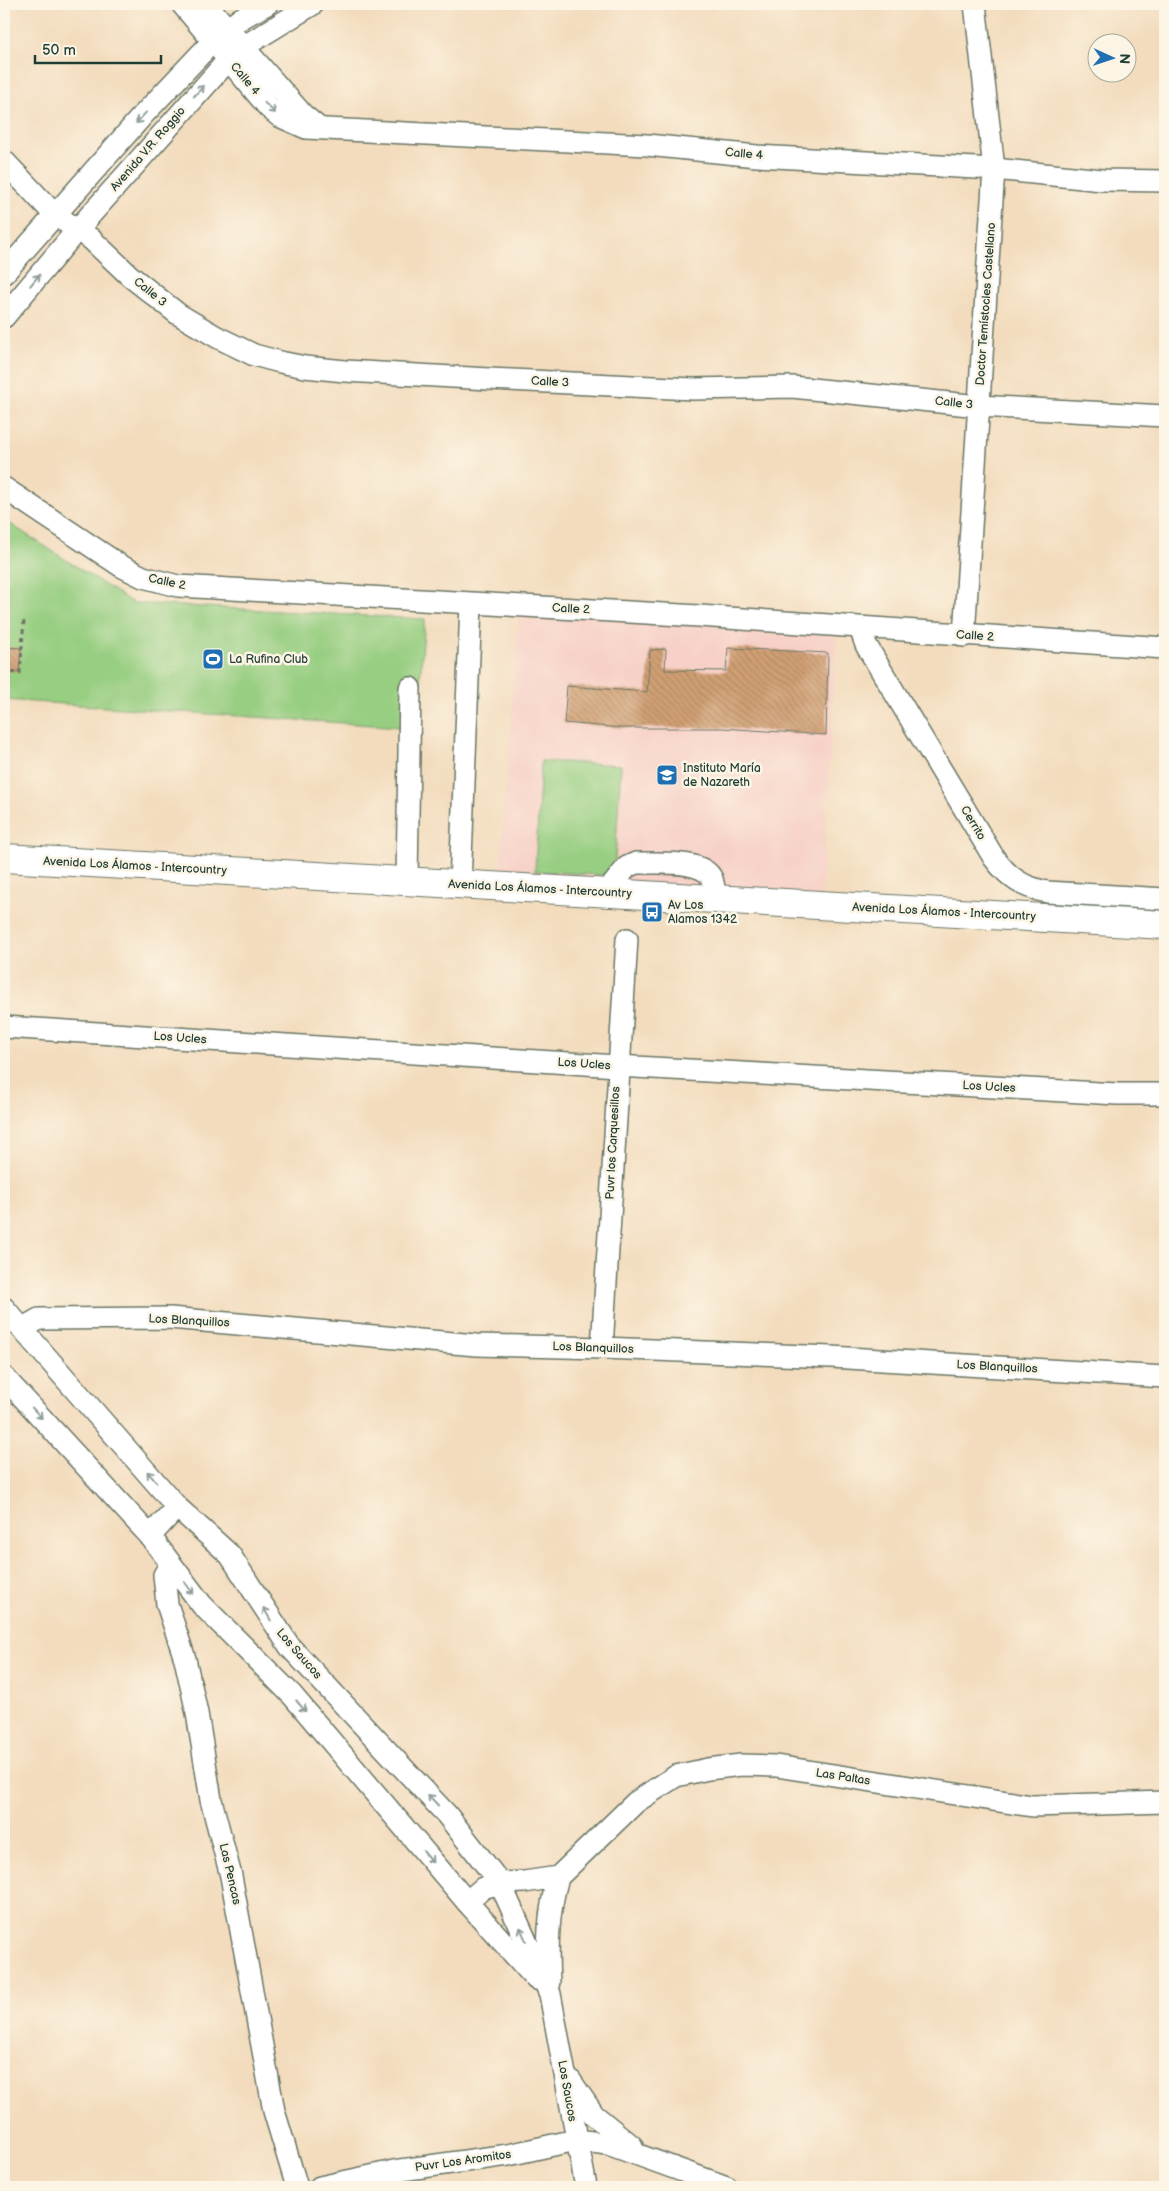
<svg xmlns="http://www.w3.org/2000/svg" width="1169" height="2191" viewBox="0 0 1169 2191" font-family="'Balsamiq Sans',sans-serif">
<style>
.built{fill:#f7d1c7}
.green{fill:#97ce81;stroke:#5b865a}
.building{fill:url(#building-back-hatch)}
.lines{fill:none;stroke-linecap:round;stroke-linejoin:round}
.minor-casing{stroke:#697564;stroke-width:24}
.major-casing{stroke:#697564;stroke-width:30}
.path{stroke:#697564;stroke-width:3;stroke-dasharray:4 4;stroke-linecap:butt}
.minor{stroke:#fff;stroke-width:21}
.major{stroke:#fff;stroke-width:28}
.oneway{stroke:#8f9e9a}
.labels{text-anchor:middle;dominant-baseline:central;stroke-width:5;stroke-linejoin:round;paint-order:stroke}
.street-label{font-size:12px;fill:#1f3d34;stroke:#fcf5e5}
.poi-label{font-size:12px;fill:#1f3d34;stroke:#fcf5e5;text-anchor:start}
</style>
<defs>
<pattern id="building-back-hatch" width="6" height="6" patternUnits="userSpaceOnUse" patternTransform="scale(1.25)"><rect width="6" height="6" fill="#d2a074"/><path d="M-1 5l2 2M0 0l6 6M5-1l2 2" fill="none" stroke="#aa8460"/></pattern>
</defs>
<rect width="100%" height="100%" fill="#fcf5e5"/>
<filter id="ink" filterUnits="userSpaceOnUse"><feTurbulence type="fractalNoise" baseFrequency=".02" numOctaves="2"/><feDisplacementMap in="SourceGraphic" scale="10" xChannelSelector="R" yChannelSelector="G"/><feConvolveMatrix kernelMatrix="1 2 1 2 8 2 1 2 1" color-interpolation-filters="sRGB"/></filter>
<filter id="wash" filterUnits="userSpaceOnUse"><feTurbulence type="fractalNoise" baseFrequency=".0096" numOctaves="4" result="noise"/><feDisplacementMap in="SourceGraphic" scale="20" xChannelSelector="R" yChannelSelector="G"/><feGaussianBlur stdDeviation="1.12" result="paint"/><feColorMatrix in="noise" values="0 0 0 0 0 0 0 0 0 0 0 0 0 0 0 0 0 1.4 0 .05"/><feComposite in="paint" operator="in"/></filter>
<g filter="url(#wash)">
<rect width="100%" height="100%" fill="#f3dcbd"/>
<path class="built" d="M 519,612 L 837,630 L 821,905 L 499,879 Z"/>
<g class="green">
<path d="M 4,520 L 133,603 L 425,619 L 416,728 L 4,700 Z"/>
<path d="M 541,761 L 621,765 L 614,876 L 535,871 Z"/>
</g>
<g id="blocks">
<g class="building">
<path d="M 4,647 L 21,648 L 19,672 L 4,670 Z"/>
<path d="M 728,648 L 828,653 L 826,735 L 722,728 L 622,728 L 564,723 L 567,686 L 647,692 L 650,650 L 666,649 L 665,670 L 726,671 Z"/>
</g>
</g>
</g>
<g filter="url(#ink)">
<use href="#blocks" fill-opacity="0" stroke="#697564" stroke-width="1"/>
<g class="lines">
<g class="minor-casing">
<g id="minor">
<path d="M 182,4 L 269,108 L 279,116 L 306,128 L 647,145 L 757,156 L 994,169 L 1102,180 L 1165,181"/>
<path d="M 206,4 L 302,114 L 319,128"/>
<path d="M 4,161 L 54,214 L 91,239 L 130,276 L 178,314 L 217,337 L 254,355 L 280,362 L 305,367 L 345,371 L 489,379 L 693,389 L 792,387 L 979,406 L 1165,416"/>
<path d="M 4,273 L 143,115 L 212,42 L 240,19 L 267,4"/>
<path d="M 4,317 L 77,230 L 229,59 L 243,47 L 313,4"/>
<path d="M 4,488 L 121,566 L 143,577 L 178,586 L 699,616 L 1165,648"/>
<path d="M 860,628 L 866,645 L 994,858 C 1009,878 1022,887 1047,892 L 1165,899"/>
<path d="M 964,636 L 994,169 L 975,4"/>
<path d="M 407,881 L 410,688"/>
<path d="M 460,885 L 471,604"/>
<path d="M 607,892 L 627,867 L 636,863 C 656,864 703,858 712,879 C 714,885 715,893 716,899"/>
<path d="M 4,1027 L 617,1066 L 1117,1094 L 1165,1094"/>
<path d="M 4,1308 L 177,1507 L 230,1555 L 290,1647 L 447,1815 L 500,1883 L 550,1994 L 586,2187"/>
<path d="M 23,1328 L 39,1319 L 170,1318 L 476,1345 L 602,1348 L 831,1357 L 1165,1377"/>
<path d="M 602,1348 L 627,939"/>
<path d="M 4,1377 L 150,1536 L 202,1605 L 292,1695 L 467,1902 L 536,1979"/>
<path d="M 150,1536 L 177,1507"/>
<path d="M 171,1564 L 164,1575 L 167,1604 L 185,1659 L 197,1713 L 211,1800 L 231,1876 L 274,2111 L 297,2187"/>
<path d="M 467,1902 L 483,1888 L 500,1883 L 524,1882 L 558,1877 L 636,1802 L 676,1776 L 708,1769 L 741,1765 L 776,1766 L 1032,1806 L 1165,1802"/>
<path d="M 549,1982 C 547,1945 548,1912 558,1877"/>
<path d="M 570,2080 L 594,2115 L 632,2146"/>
<path d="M 320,2187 L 394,2171 L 508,2155 L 576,2140 L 608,2144 L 727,2187"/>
</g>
</g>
<g class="major-casing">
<path id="major" d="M 4,858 L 1165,925"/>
</g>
<path class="path" d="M 4,672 L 20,673 L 24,620"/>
<use href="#minor" class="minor"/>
<use href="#major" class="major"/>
</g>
<defs><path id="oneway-shaft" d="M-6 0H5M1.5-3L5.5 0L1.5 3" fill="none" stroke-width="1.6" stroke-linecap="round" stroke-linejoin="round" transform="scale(1.25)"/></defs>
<g class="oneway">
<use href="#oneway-shaft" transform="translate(199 91) rotate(-47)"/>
<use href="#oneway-shaft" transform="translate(270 108) rotate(43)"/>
<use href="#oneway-shaft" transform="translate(141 118) rotate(132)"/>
<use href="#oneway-shaft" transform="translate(35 280) rotate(-50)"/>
<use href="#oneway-shaft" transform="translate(37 1413) rotate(47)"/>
<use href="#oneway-shaft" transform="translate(152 1477) rotate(-131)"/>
<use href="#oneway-shaft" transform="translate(189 1588) rotate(53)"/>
<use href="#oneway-shaft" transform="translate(267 1614) rotate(-120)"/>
<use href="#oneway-shaft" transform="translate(301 1706) rotate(50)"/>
<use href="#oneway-shaft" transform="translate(433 1800) rotate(-133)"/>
<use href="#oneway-shaft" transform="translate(428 1857) rotate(50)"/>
<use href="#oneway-shaft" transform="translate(523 1934) rotate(-114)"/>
</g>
</g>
<defs>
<g id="stadium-square" transform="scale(1.125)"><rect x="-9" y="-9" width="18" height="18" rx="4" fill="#1f6fb2" stroke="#fcf5e5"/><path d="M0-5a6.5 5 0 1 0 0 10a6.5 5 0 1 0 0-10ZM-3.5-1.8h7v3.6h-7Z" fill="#fff"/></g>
<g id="school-square" transform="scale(1.125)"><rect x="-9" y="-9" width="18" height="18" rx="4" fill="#1f6fb2" stroke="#fcf5e5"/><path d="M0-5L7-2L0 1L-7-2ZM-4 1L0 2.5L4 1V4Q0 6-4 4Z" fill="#fff"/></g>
<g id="bus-square" transform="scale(1.125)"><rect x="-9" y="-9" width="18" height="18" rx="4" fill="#1f6fb2" stroke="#fcf5e5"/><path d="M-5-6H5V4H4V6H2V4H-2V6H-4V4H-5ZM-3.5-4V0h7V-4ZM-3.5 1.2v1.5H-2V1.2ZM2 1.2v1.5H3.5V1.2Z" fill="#fff"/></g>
</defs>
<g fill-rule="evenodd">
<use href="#stadium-square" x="213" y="659"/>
<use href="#school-square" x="667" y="775"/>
<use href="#bus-square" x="652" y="912"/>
</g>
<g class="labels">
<g class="street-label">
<text transform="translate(245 79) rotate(50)">Calle 4</text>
<text transform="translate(148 149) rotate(-49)">Avenida V.R. Roggio</text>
<text transform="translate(744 154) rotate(5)">Calle 4</text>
<text transform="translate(150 292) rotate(39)">Calle 3</text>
<text transform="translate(986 304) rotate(-86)">Doctor Temístocles Castellano</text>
<text transform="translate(550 382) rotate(3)">Calle 3</text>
<text transform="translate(954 403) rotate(6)">Calle 3</text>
<text transform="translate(167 582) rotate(12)">Calle 2</text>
<text transform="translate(571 609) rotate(3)">Calle 2</text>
<text transform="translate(975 636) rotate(4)">Calle 2</text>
<text transform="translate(973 823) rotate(59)">Cerrito</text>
<text transform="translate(135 866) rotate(3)">Avenida Los Álamos - Intercountry</text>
<text transform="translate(540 889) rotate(3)">Avenida Los Álamos - Intercountry</text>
<text transform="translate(944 912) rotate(3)">Avenida Los Álamos - Intercountry</text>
<text transform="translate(180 1038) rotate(4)">Los Ucles</text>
<text transform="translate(584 1064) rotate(4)">Los Ucles</text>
<text transform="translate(989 1087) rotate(3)">Los Ucles</text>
<text transform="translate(613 1143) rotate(-87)">Puvr los Carquesillos</text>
<text transform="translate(189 1321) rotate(3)">Los Blanquillos</text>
<text transform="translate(593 1348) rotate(2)">Los Blanquillos</text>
<text transform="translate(997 1367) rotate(3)">Los Blanquillos</text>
<text transform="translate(299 1654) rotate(49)">Los Saucos</text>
<text transform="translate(843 1777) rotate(9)">Las Paltas</text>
<text transform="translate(230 1874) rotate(77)">Las Pencas</text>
<text transform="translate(567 2091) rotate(80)">Los Saucos</text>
<text transform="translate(463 2161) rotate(-8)">Puvr Los Aromitos</text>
</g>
<g class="poi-label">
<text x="229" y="659">La Rufina Club</text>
<text x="683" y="768">Instituto María<tspan x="683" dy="14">de Nazareth</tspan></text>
<text x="668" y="905">Av Los<tspan x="668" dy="14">Alamos 1342</tspan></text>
</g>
</g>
<rect width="1169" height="2191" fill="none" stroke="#fcf5e5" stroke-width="20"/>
<g transform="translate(1112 58) rotate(93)"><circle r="24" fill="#fcf5e5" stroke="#a4ab9e"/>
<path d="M0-4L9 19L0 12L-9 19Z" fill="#1f6fb2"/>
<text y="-8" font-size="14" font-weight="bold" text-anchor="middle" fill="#1f3d34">N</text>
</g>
<path d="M35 55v8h126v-8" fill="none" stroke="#1f3d34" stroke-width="2.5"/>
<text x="42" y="55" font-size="15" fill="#1f3d34" stroke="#fcf5e5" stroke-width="4" paint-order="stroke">50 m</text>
</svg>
